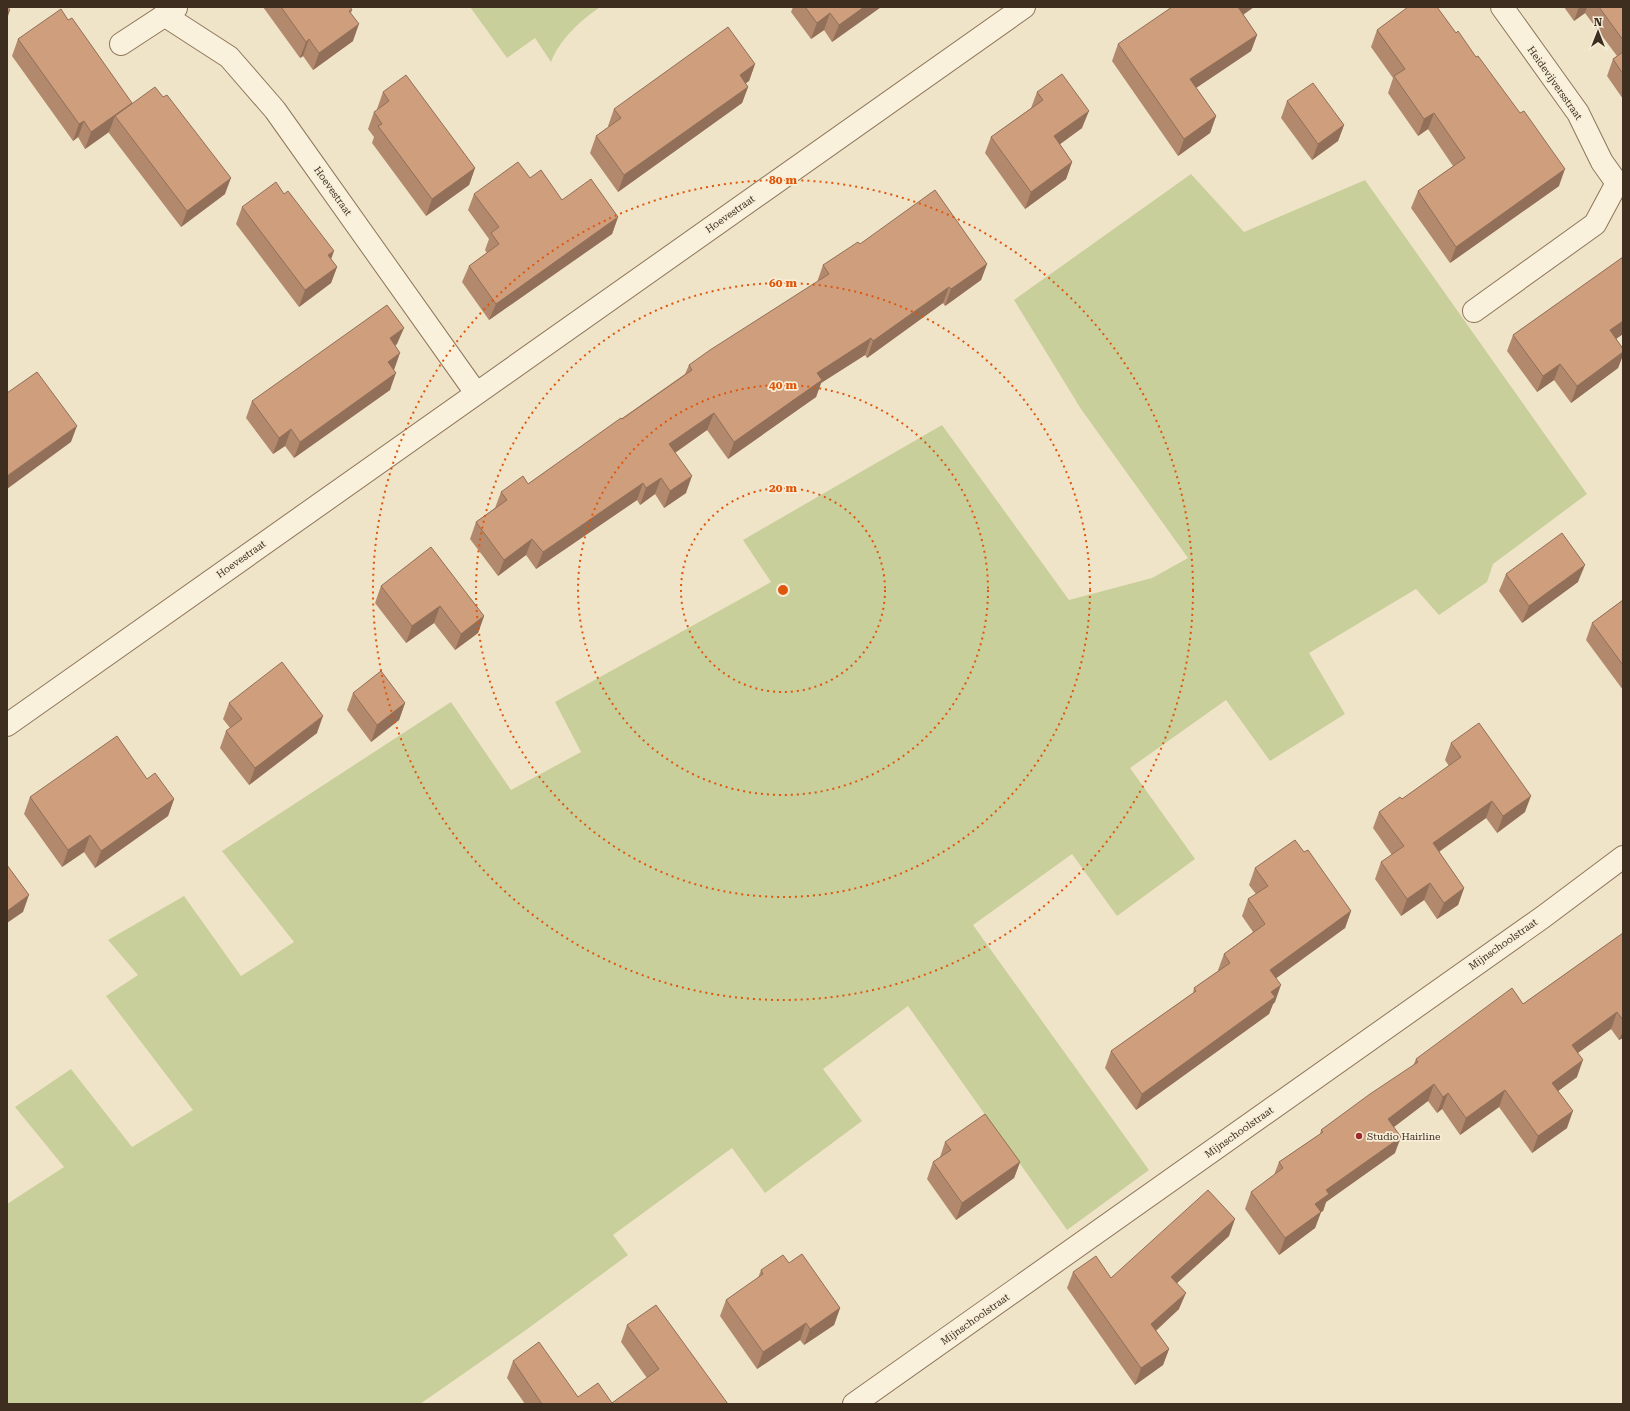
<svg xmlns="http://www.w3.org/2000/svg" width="1630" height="1411" viewBox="0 0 1630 1411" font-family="'Roboto Serif',serif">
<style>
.green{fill:#c9cf9b}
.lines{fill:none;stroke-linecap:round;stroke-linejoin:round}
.minor-casing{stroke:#8d765c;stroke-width:24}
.minor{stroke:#faf1dc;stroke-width:22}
.wall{fill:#b2896c}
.shaded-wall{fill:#916f58}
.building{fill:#cf9f7d;stroke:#916f58}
.ring{fill:none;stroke:#df570d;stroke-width:2;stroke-dasharray:2 4}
.poi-dot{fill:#9e2a2b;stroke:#f7eed8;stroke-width:1.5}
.labels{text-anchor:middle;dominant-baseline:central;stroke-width:3.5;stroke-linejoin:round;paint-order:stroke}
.street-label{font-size:10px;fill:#3d2e20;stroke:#f7eed8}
.poi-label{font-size:10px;fill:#3d2e20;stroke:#f7eed8;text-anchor:start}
.centre{fill:#df570d;stroke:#f7eed8;stroke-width:2}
.ring-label{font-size:12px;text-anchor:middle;font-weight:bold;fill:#df570d;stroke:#f7eed8;stroke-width:3.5;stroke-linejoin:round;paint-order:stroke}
</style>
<rect width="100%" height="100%" fill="#f0e4c8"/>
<g class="green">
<path d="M 470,7 L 600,7 C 580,21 560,39 551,62 L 535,38 L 507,58 Z"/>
<path d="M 1191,174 L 1244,232 L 1365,180 L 1587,494 L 1493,564 L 1487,582 L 1439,615 L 1416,589 L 1309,653 L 1345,714 L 1270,761 L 1226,700 L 1130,768 L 1195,859 L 1117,916 L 1072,854 L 973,925 L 1149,1170 L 1067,1230 L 908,1006 L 823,1069 L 862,1121 L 765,1193 L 732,1148 L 613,1235 L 628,1255 L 526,1330 L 420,1404 L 7,1404 L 7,1204 L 64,1167 L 15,1107 L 71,1069 L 132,1147 L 193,1110 L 106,996 L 138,975 L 108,940 L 184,896 L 241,976 L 294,942 L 222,851 L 451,702 L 511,790 L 581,752 L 555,702 L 771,582 L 743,540 L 942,425 L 1069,600 L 1152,578 L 1188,558 L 1081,409 L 1014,300 Z"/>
</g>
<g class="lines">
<g class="minor-casing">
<g id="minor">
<path d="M 1502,7 L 1578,113 L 1602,162 L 1617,183"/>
<path d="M 164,15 L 229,57 L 275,110 L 476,393"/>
<path d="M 121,44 L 176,8"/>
<path d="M 1474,311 L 1595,224 L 1617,183"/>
<path d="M 7,725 L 1024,7"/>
<path d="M 854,1404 L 1543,917 L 1623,857"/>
</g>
</g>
<use href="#minor" class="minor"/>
</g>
<g class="wall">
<path d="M 263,7 L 350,7 L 352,10 L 351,13 L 353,41 L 313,70 L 303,56 L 300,58 Z"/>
<path d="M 793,7 L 881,7 L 832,42 L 824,30 L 811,39 L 791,12 Z"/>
<path d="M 1564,7 L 1623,7 L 1623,99 L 1607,76 L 1613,59 L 1617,56 L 1585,13 L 1574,21 Z"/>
<path d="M 1243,14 L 1257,35 L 1251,51 L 1196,88 L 1216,116 L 1210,133 L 1178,156 L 1112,61 L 1118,44 Z"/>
<path d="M 68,20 L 132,103 L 225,194 L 181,227 L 109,133 L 109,132 L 85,149 L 78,137 L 73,141 L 12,56 L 18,39 Z"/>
<path d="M 1377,30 L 1559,186 L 1450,263 L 1411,208 L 1418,191 L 1453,166 L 1428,129 L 1418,136 L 1388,93 L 1393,78 L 1371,47 Z"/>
<path d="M 755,64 L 749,81 L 745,83 L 748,87 L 742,103 L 618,192 L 590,153 L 596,136 L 609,127 L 608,126 L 614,109 Z"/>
<path d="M 383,92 L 475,168 L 469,185 L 426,216 L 372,143 L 374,137 L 368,129 L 374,112 L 377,110 L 377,109 Z"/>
<path d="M 1037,92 L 1082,128 L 1060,144 L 1072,162 L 1066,179 L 1025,209 L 985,153 L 991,137 L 1031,108 Z"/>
<path d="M 1287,101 L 1344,125 L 1338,141 L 1312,160 L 1281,118 Z"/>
<path d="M 530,178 L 562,200 L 618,217 L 612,234 L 489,320 L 462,282 L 469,266 L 487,253 L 485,250 L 489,239 L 468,210 L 474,194 Z"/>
<path d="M 242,207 L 331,259 L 337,267 L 331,283 L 299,307 L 236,224 Z"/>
<path d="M 860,244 L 987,264 L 981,280 L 945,306 L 943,303 L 867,358 L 865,355 L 821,383 L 816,397 L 728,459 L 707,430 L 675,453 L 686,493 L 664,508 L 655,494 L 640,505 L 637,500 L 536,569 L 526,555 L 498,576 L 470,539 L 476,522 L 495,508 L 501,492 L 528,484 L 685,374 L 689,365 L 817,282 L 823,265 Z"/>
<path d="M 1623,257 L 1623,334 L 1616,339 L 1623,349 L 1623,355 L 1618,368 L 1571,403 L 1554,380 L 1537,392 L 1507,351 L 1513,335 Z"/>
<path d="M 397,344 L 395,346 L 394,370 L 390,390 L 294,458 L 285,446 L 273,454 L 246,418 L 252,401 Z"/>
<path d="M 1506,574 L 1578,582 L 1522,623 L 1499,591 Z"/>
<path d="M 381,586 L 484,616 L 478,633 L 455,650 L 434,623 L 406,643 L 375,603 Z"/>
<path d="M 1623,600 L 1623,690 L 1586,640 L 1592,623 Z"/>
<path d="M 353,693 L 405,703 L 399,720 L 371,742 L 347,710 Z"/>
<path d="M 229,703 L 317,733 L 249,785 L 220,748 L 226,731 L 230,728 L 223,719 Z"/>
<path d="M 1451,743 L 1525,812 L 1497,833 L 1486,818 L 1439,852 L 1464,888 L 1458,905 L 1437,919 L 1424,900 L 1401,916 L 1375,879 L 1381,862 L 1392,855 L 1373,828 L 1379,812 L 1402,799 L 1449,766 L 1445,760 Z"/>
<path d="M 147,779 L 174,799 L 168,816 L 95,868 L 84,852 L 62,867 L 24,814 L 30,797 Z"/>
<path d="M 1304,852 L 1351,911 L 1345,928 L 1276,978 L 1275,1002 L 1273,1004 L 1269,1014 L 1136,1110 L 1105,1068 L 1111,1051 L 1193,993 L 1194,988 L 1218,971 L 1218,970 L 1224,954 L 1253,932 L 1242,916 L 1248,899 L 1256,894 L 1249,885 L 1255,868 Z"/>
<path d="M 1623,933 L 1623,1038 L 1619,1040 L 1611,1029 L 1578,1053 L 1577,1077 L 1558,1091 L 1567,1128 L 1532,1153 L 1499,1107 L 1460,1135 L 1442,1109 L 1437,1113 L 1428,1101 L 1394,1127 L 1395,1153 L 1326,1202 L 1323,1211 L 1321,1212 L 1315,1228 L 1279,1255 L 1245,1209 L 1251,1192 L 1274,1175 L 1279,1162 L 1320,1134 L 1321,1130 L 1413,1066 L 1416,1059 L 1523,1004 Z"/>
<path d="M 945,1142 L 1020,1162 L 1014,1178 L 956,1220 L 927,1179 L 933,1162 L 940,1157 Z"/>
<path d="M 1229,1236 L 1177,1283 L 1179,1309 L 1156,1331 L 1169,1349 L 1163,1365 L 1135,1385 L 1067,1288 L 1073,1272 L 1111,1278 Z"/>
<path d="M 789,1263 L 840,1308 L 834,1325 L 804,1345 L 800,1340 L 757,1369 L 720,1316 L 726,1300 L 758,1278 L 761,1270 Z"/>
<path d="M 627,1325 L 728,1404 L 525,1404 L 507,1378 L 513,1361 L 578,1397 L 612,1403 L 647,1378 L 621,1342 Z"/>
</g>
<g class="shaded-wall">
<path d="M 864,7 L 881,7 L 832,42 L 839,25 Z"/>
<path d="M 1237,7 L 1254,7 L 1232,23 Z"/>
<path d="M 1579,7 L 1587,7 L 1585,13 L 1574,21 Z"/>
<path d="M 10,10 L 7,19 L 7,12 Z"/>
<path d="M 830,13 L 824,30 L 811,39 L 817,23 Z"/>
<path d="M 359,24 L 353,41 L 313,70 L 319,53 Z"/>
<path d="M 1257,35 L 1251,51 L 1184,96 L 1190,79 Z"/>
<path d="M 309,39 L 303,56 L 300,58 L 306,42 Z"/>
<path d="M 755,64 L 749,81 L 734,92 L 740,75 Z"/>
<path d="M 748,87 L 742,103 L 618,192 L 624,175 Z"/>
<path d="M 132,103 L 126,119 L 115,116 L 109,132 L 85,149 L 91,132 Z"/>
<path d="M 1089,111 L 1082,128 L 1048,153 L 1054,136 Z"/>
<path d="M 1434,113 L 1428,129 L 1418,136 L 1424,119 Z"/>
<path d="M 1216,116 L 1210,133 L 1178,156 L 1184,139 Z"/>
<path d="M 84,121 L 78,137 L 73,141 L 79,124 Z"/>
<path d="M 1344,125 L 1338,141 L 1312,160 L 1318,144 Z"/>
<path d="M 1072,162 L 1066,179 L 1025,209 L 1031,192 Z"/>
<path d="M 475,168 L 469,185 L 426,216 L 432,199 Z"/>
<path d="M 1565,169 L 1559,186 L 1450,263 L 1456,247 Z"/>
<path d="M 231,178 L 225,194 L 181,227 L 187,211 Z"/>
<path d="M 618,217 L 612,234 L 489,320 L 496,304 Z"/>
<path d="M 334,251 L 328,268 L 328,255 Z"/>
<path d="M 987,264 L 981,280 L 945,306 L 951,289 Z"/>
<path d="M 337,267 L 331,283 L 299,307 L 305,290 Z"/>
<path d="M 949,287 L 943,303 L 867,358 L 873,341 Z"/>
<path d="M 1623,321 L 1623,334 L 1604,347 L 1610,330 Z"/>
<path d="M 404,328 L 397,344 L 383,355 L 390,338 Z"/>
<path d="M 871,338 L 865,355 L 821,383 L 816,397 L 728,459 L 734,442 L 817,373 Z"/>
<path d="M 1623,352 L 1623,355 L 1618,368 L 1571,403 L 1577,386 Z"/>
<path d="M 400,353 L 394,370 L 382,379 L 388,362 Z"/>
<path d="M 1560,364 L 1554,380 L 1537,392 L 1543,376 Z"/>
<path d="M 396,373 L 390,390 L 294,458 L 300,442 Z"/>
<path d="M 714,413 L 707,430 L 663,461 L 669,444 Z"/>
<path d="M 77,426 L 71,442 L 7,489 L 7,476 Z"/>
<path d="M 291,429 L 285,446 L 273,454 L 279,438 Z"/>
<path d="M 692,476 L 686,493 L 664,508 L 670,491 Z"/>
<path d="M 661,478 L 655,494 L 640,505 L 646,488 Z"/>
<path d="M 643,483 L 637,500 L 536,569 L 543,552 Z"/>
<path d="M 532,539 L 526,555 L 498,576 L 504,560 Z"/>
<path d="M 1585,565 L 1578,582 L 1522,623 L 1529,606 Z"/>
<path d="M 440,606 L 434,623 L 406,643 L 412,626 Z"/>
<path d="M 484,616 L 478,633 L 455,650 L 461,634 Z"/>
<path d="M 405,703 L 399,720 L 371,742 L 377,725 Z"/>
<path d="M 323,716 L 317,733 L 249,785 L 255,768 Z"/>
<path d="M 1531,796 L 1525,812 L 1497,833 L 1503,816 Z"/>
<path d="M 174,799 L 168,816 L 95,868 L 101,851 Z"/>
<path d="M 1492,801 L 1486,818 L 1427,860 L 1433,843 Z"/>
<path d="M 90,835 L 84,852 L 62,867 L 68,850 Z"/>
<path d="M 1430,883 L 1424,900 L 1401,916 L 1407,899 Z"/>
<path d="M 1464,888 L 1458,905 L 1437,919 L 1444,903 Z"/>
<path d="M 29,895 L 23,912 L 7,923 L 7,911 Z"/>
<path d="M 1351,911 L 1345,928 L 1264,987 L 1270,970 Z"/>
<path d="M 1281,985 L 1275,1002 L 1273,1004 L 1269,1014 L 1136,1110 L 1142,1094 L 1271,992 Z"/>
<path d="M 1617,1012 L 1611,1029 L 1565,1062 L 1572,1045 Z"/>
<path d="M 1623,1031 L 1623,1038 L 1619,1040 Z"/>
<path d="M 1583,1060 L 1577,1077 L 1546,1100 L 1552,1083 Z"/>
<path d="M 1434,1084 L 1428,1101 L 1382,1136 L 1388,1119 Z"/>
<path d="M 1505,1090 L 1499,1107 L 1460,1135 L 1466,1118 Z"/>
<path d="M 1448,1093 L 1442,1109 L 1437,1113 L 1443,1097 Z"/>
<path d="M 1573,1111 L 1567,1128 L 1532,1153 L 1538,1136 Z"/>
<path d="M 1401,1137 L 1395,1153 L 1326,1202 L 1323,1211 L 1321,1212 L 1315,1228 L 1279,1255 L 1285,1238 L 1326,1190 Z"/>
<path d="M 1020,1162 L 1014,1178 L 956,1220 L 962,1203 Z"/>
<path d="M 1235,1219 L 1229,1236 L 1165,1294 L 1171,1277 Z"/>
<path d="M 1186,1293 L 1179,1309 L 1145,1340 L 1151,1324 Z"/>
<path d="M 840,1308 L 834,1325 L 804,1345 L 810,1329 Z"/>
<path d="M 806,1323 L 800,1340 L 757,1369 L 763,1352 Z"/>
<path d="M 1169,1349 L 1163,1365 L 1135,1385 L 1141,1368 Z"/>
</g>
<g class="building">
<path d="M 7,7 L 8,7 L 10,10 L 7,12 Z"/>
<path d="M 281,7 L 350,7 L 352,10 L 349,11 L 359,24 L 319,53 L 309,39 L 306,42 Z"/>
<path d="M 805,7 L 864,7 L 839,25 L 830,13 L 817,23 Z"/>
<path d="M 1172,7 L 1238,7 L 1257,35 L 1190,79 L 1216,116 L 1184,139 L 1118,44 Z"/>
<path d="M 1408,7 L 1437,7 L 1456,33 L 1458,31 L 1476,57 L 1478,56 L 1520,113 L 1524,111 L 1565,169 L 1456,247 L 1418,191 L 1465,158 L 1434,113 L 1424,119 L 1394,76 L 1405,69 L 1377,30 Z"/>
<path d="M 1599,7 L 1623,7 L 1623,40 Z"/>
<path d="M 61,9 L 68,20 L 72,18 L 132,103 L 91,132 L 84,121 L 79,124 L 18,39 Z"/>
<path d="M 728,27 L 755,64 L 740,75 L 748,87 L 624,175 L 596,136 L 621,118 L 614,109 Z"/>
<path d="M 1623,52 L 1623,74 L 1613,59 Z"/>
<path d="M 1062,74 L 1089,111 L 1054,136 L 1072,162 L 1031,192 L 991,137 L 1043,100 L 1037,92 Z"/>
<path d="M 406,75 L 475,168 L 432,199 L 378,126 L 382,124 L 374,112 L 389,101 L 383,92 Z"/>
<path d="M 1313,83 L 1344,125 L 1318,144 L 1287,101 Z"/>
<path d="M 155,87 L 163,97 L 167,95 L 231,178 L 187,211 L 115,116 Z"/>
<path d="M 518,162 L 530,178 L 541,170 L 562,200 L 591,179 L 618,217 L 496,304 L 469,266 L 499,244 L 491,233 L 499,227 L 474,194 Z"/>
<path d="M 276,182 L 284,194 L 288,191 L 334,251 L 328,255 L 337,267 L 305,290 L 242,207 Z"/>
<path d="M 935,190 L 987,264 L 951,289 L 949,287 L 873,341 L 871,338 L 817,373 L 822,380 L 734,442 L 714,413 L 669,444 L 692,476 L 670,491 L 661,478 L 646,488 L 643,483 L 543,552 L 532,539 L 504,560 L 476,522 L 507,500 L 501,492 L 523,476 L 528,484 L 621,418 L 622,419 L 692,370 L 689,365 L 710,350 L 829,274 L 823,265 L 858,242 L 860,244 Z"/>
<path d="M 1623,257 L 1623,321 L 1610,330 L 1623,349 L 1623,352 L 1577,386 L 1560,364 L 1543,376 L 1513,335 Z"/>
<path d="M 387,305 L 404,328 L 390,338 L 400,353 L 388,362 L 396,373 L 300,442 L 291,429 L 279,438 L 252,401 Z"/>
<path d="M 37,372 L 77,426 L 7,476 L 7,393 Z"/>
<path d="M 1562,533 L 1585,565 L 1529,606 L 1506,574 Z"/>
<path d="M 431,547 L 484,616 L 461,634 L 440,606 L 412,626 L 381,586 Z"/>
<path d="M 1623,600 L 1623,665 L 1592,623 Z"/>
<path d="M 282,662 L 323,716 L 255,768 L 226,731 L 242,719 L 229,703 Z"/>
<path d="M 381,671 L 405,703 L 377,725 L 353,693 Z"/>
<path d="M 1479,723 L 1531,796 L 1503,816 L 1492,801 L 1433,843 L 1464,888 L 1444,903 L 1430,883 L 1407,899 L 1381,862 L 1404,846 L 1379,812 L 1400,797 L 1402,799 L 1461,757 L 1451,743 Z"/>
<path d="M 117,736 L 147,779 L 155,773 L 174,799 L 101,851 L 90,835 L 68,850 L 30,797 Z"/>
<path d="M 1295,840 L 1304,852 L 1308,850 L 1351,911 L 1270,970 L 1281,985 L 1271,992 L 1275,997 L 1142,1094 L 1111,1051 L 1196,991 L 1194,988 L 1230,963 L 1224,954 L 1265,924 L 1248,899 L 1268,886 L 1255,868 Z"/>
<path d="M 7,865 L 29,895 L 7,911 Z"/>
<path d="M 1623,933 L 1623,1020 L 1617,1012 L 1572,1045 L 1583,1060 L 1552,1083 L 1573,1111 L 1538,1136 L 1505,1090 L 1466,1118 L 1448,1093 L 1443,1097 L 1434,1084 L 1388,1119 L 1401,1137 L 1326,1190 L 1329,1194 L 1315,1204 L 1321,1212 L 1285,1238 L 1251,1192 L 1283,1168 L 1279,1162 L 1323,1132 L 1321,1130 L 1370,1094 L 1418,1062 L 1416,1059 L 1512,988 L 1523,1004 Z"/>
<path d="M 985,1114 L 1020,1162 L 962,1203 L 933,1162 L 951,1150 L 945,1142 Z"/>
<path d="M 1208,1190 L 1235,1219 L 1171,1277 L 1186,1293 L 1151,1324 L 1169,1349 L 1141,1368 L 1073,1272 L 1096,1256 L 1111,1278 Z"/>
<path d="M 802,1254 L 840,1308 L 810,1329 L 806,1323 L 763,1352 L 726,1300 L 763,1274 L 761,1270 L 783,1255 L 789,1263 Z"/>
<path d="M 656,1305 L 728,1404 L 542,1404 L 513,1361 L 539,1342 L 578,1397 L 598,1383 L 612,1403 L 659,1369 L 627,1325 Z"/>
</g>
<g class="ring">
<circle cx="783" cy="590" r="102"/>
<circle cx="783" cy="590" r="205"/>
<circle cx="783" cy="590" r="307"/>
<circle cx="783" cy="590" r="410"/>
</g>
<circle class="poi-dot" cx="1359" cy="1136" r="4"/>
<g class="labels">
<g class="street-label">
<text transform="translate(1555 83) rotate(55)">Heidevijversstraat</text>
<text transform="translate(333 191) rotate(55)">Hoevestraat</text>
<text transform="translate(730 214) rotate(-35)">Hoevestraat</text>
<text transform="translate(241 559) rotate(-35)">Hoevestraat</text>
<text transform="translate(1503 944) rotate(-35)">Mijnschoolstraat</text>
<text transform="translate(1239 1132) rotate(-35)">Mijnschoolstraat</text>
<text transform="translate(975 1319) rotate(-35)">Mijnschoolstraat</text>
</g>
<g class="poi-label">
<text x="1367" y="1136">Studio Hairline</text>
</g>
</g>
<circle cx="783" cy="590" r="6" class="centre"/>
<g class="ring-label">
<text x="783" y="184">80 m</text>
<text x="783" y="287">60 m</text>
<text x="783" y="389">40 m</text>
<text x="783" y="492">20 m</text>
</g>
<rect width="1630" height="1411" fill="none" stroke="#3d2e20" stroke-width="16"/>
<g transform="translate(1598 32)" stroke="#f7eed8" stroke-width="3" paint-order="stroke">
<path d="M0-3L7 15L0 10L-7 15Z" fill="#3d2e20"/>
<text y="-6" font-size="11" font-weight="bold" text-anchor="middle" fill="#3d2e20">N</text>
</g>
</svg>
